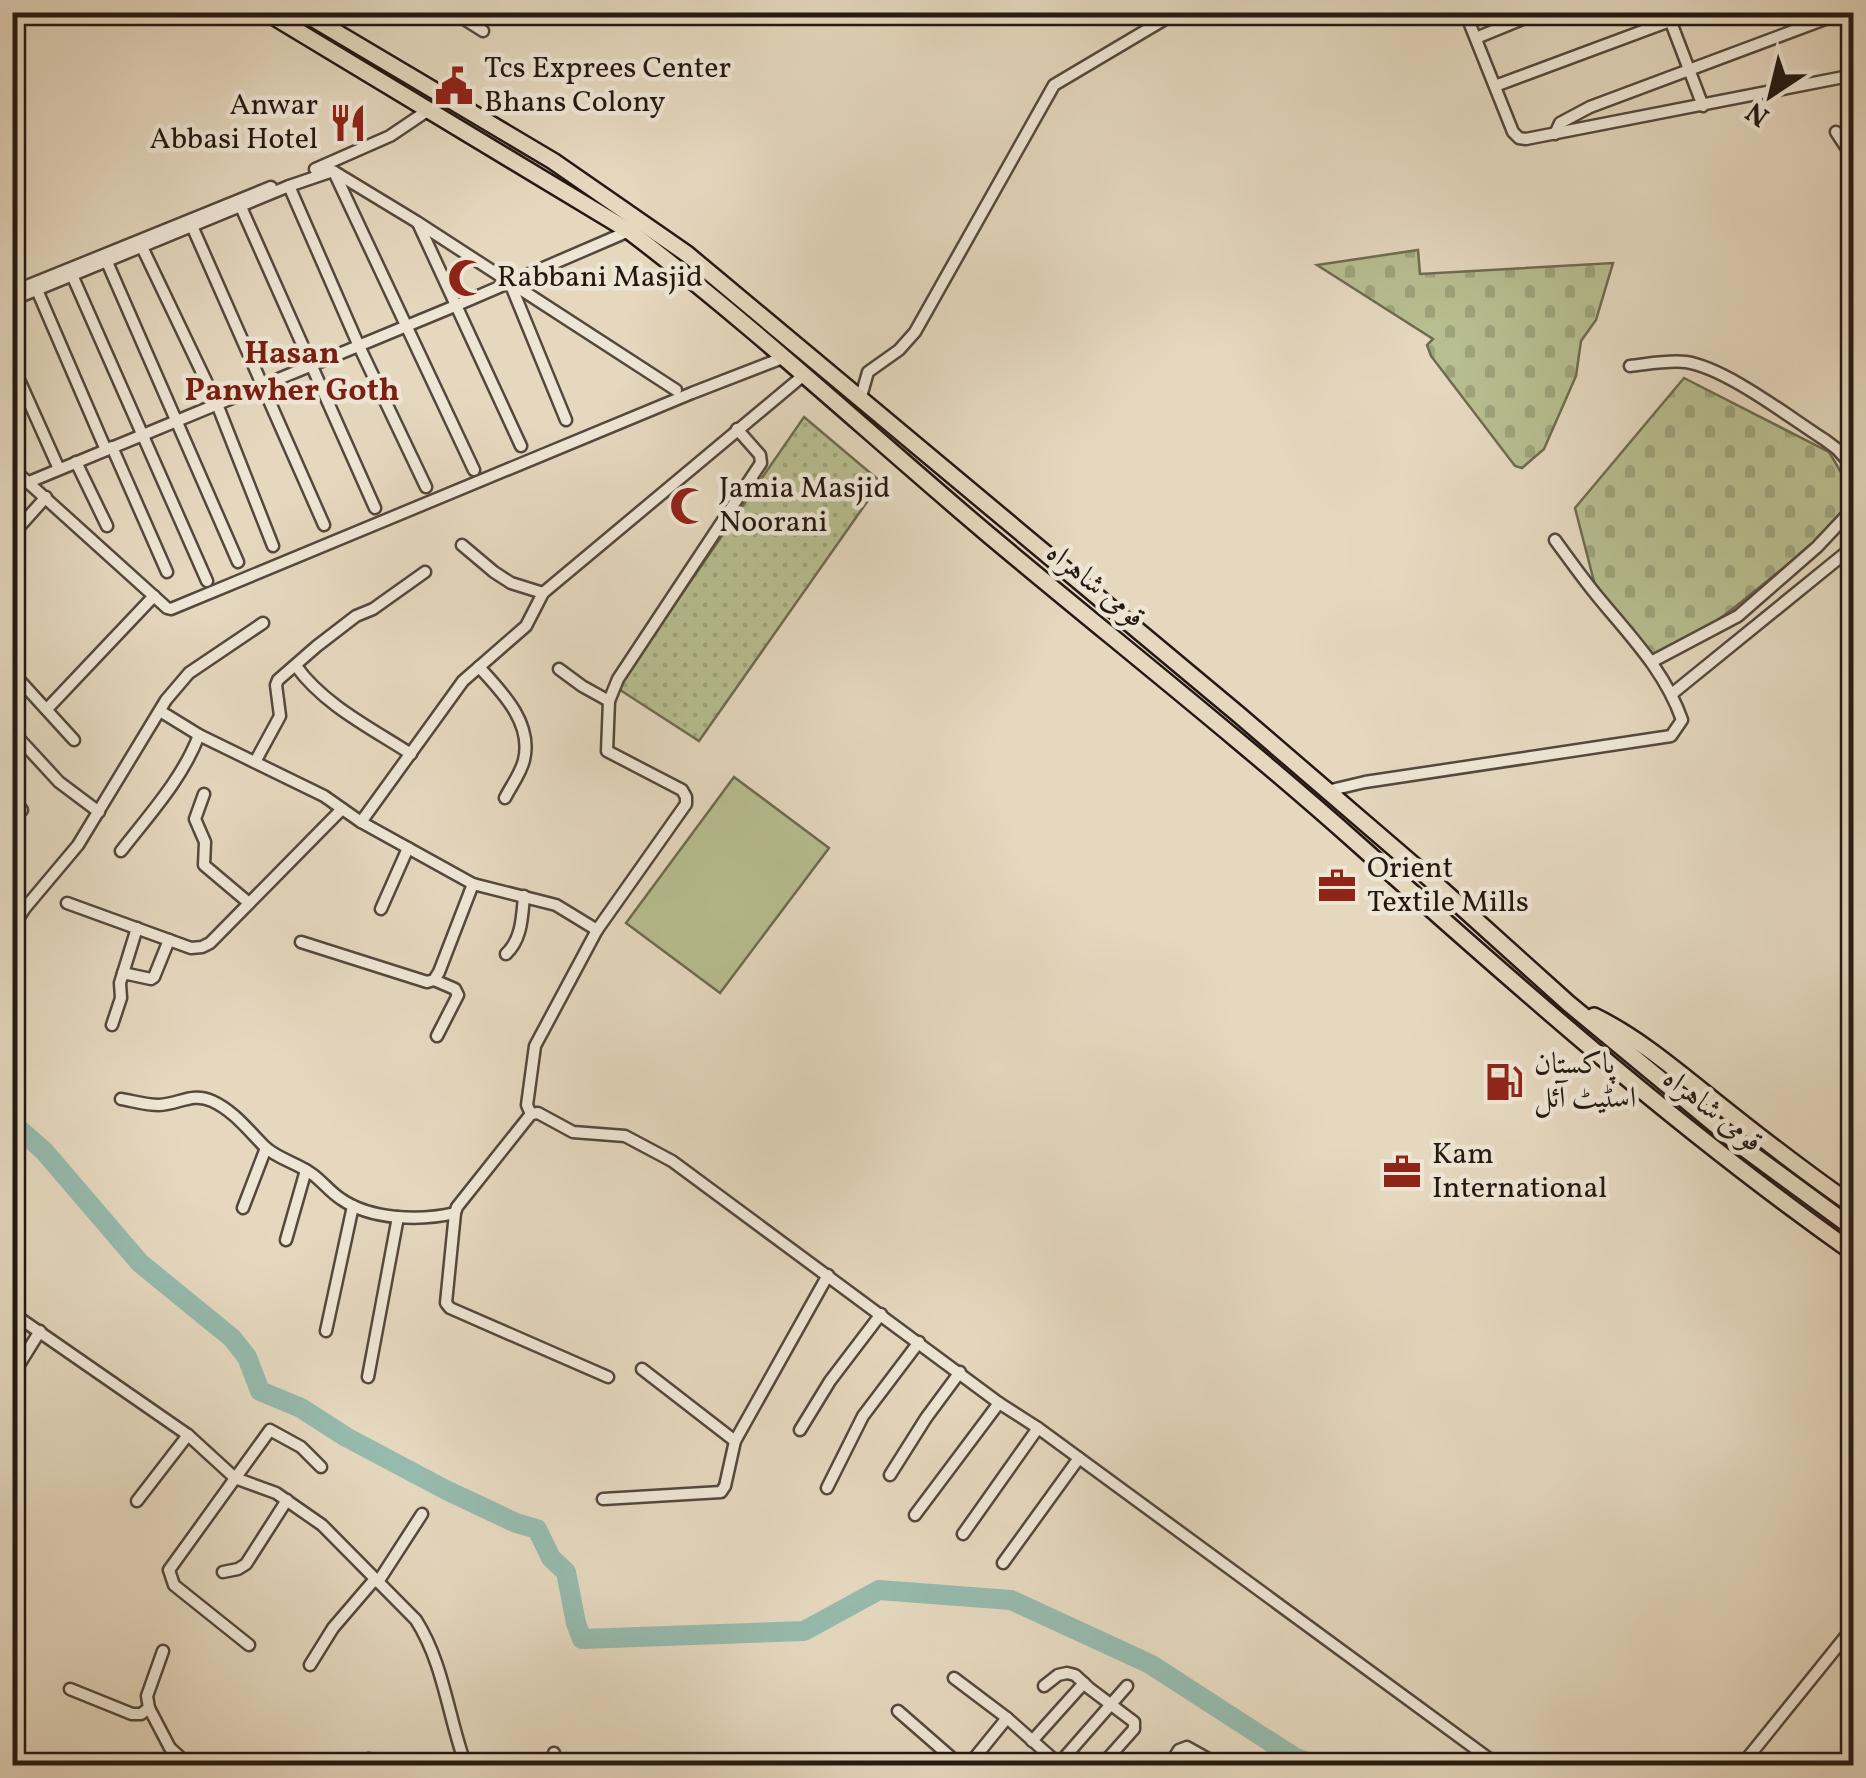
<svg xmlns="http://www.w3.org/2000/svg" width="1866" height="1778" viewBox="0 0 1866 1778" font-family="Vollkorn,Amiri,serif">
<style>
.green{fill:url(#green-dots);stroke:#6e6b51;stroke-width:2.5}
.cemetery{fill:url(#cemetery-stones);stroke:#6e6b51;stroke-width:2.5}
.pitch{fill:#b7be90;stroke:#6e6b51;stroke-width:2.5}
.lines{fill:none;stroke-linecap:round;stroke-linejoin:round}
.river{stroke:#96baad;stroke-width:20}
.minor-casing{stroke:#54483d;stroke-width:15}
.highway-casing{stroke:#241812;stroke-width:20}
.minor{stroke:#eee6d5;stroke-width:10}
.highway{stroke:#e5d8bf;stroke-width:15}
.labels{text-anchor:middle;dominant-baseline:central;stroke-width:9;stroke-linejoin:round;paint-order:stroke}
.poi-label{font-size:30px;fill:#241812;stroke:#eee6d5;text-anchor:start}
.street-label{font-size:30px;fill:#241812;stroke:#eee6d5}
.neighbourhood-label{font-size:32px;font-weight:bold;fill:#7a1f14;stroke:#eee6d5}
</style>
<defs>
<pattern id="green-dots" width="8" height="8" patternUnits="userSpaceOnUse" patternTransform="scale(2.5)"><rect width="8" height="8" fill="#b7be90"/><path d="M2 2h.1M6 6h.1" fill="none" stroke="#9da37b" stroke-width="1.8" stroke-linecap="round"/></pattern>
<pattern id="cemetery-stones" width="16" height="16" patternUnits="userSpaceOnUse" patternTransform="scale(2.5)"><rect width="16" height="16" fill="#b7be90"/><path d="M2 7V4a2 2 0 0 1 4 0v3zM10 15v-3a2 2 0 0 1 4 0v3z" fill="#9da37b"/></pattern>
</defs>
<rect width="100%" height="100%" fill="#e5d8bf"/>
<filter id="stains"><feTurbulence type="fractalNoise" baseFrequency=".002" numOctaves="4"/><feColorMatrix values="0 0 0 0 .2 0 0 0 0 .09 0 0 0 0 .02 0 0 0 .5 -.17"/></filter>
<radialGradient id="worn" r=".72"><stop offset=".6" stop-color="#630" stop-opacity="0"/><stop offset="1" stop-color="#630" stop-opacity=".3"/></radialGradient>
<path class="green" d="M 804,417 L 881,482 L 699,741 L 617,688 Z"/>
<g class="cemetery">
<path d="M 1418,250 L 1420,274 L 1613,263 L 1596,320 L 1581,341 L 1576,376 L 1544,449 L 1522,468 L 1515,466 L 1431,356 L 1427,345 L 1433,339 L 1317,265 Z"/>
<path d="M 1684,378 L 1829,452 L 1848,484 L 1845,509 L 1813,544 L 1730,611 L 1656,664 L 1597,593 L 1575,508 Z"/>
</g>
<path class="pitch" d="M 734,777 L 829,848 L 720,993 L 626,923 Z"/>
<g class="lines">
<path class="river" d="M 12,1123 L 44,1151 L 140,1263 L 232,1338 L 247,1357 L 260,1391 L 301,1408 L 346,1437 L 446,1490 L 516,1523 L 537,1529 L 551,1558 L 566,1572 L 576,1623 L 582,1639 L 804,1631 L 879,1590 L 1011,1600 L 1150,1664 L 1294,1757 L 1318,1766"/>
<g class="minor-casing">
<g id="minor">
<path d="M 453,12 L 483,31"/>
<path d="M 1465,12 L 1513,132 L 1519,138 L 1526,139 L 1854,75"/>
<path d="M 1667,12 L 1703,106"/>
<path d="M 1476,38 L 1540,12"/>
<path d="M 1495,86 L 1694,12"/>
<path d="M 1836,132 L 1854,159"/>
<path d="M 1555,134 L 1560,123 L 1590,107 L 1844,12"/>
<path d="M 315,169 L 390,136 L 427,111"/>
<path d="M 334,172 L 474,470"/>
<path d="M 289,186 L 358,344 L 426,487"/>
<path d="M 241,207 L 375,508"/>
<path d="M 418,223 L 521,446"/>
<path d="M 192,226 L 324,525"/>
<path d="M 142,247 L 217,404 L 273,546"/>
<path d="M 107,262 L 238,562"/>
<path d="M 72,275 L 207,581"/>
<path d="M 510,283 L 566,420"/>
<path d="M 37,290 L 106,450"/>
<path d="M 12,292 L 271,187"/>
<path d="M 12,300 L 289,186 L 333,171 L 417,222 L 676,390"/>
<path d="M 12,364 L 59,469"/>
<path d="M 1630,366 C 1648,364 1668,360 1686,362 C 1726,368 1789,417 1825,440 L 1837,449 L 1854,468"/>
<path d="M 860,400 L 868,372 L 899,350 L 915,332 L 1054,85 L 1177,12"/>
<path d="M 737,429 L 760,455 L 761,463 L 618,679 L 609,701 L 607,751 L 682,790 L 686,797 L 686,804 L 597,930 L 535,1046 L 527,1105 L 531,1114 L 538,1113 L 573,1132 L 625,1136 L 672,1161 L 999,1403 L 1038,1428 L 1499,1766"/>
<path d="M 112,447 L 167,572"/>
<path d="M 76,462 L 107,526"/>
<path d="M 12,468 L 167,608 L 171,609 L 692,393 L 785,357"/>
<path d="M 29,482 L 455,306 L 629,231"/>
<path d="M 12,535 L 46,497"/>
<path d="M 462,545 L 494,572 L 511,583 L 543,593"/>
<path d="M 1653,661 L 1738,616 L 1817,547 L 1848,514 L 1854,500"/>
<path d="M 296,666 C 324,705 371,728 411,754"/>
<path d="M 479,667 C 502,692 533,723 524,760 C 521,773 511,786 505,798"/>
<path d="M 559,669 L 582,686 L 609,701"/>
<path d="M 12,672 L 74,740"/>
<path d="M 1673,693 L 1854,546"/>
<path d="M 47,709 L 154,596"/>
<path d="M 160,711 L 199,735 L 324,796 L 361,822 L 473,884 L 556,905 L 597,930"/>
<path d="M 12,731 L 59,782 L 99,812"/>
<path d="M 255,762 L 280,716 L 276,685 L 278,680 L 317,646 L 356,616 L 373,609 L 425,572"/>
<path d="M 1327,791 L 1365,782 L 1671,736 L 1682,720 C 1665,671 1630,636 1598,597 C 1583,579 1569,559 1555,540"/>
<path d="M 204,794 L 195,819 L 205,842 L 204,865 L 249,903"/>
<path d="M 12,799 L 22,810"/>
<path d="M 361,822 L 463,681 L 526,626 L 543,593 L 805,374"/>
<path d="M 121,851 C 149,815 183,778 199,735"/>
<path d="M 67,903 L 191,948 L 202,947 L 210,943 L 342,809"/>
<path d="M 381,909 L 408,848"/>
<path d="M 12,928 L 25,908 L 78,845 L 166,700 L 189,673 L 263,623"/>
<path d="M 301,942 L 427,982 L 434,980 L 439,972 L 473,884"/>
<path d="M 506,954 C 522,939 522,917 524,896"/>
<path d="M 123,973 L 151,979 L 154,977 L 169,940"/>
<path d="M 434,980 L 455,989 L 458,995 L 437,1036"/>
<path d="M 112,1025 L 121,998 L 120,983 L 137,928"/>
<path d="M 121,1099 C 133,1101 146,1105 159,1105 C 179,1104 193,1092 212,1101 C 234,1111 248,1130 265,1147 C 278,1159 297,1163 312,1174 C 322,1181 330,1192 341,1199 C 371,1220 421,1221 455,1213"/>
<path d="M 531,1114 L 457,1207 L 455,1213 L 446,1303 L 450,1308 L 608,1377"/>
<path d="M 243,1208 L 266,1148"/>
<path d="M 286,1240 L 306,1170"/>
<path d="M 12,1313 L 188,1435 L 235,1478 L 276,1493 L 322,1525 L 416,1620 C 444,1664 448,1717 466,1766"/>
<path d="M 326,1331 L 353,1206"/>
<path d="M 642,1369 L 735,1441"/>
<path d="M 12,1376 L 40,1331"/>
<path d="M 368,1377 L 398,1217"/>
<path d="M 800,1430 L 830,1381 L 881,1314"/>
<path d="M 890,1475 L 926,1418 L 960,1372"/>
<path d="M 827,1488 L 863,1416 L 919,1342"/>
<path d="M 603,1499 L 721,1492 L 725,1486 L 735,1441 L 828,1275"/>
<path d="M 137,1501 L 188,1435"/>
<path d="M 915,1515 L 999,1403"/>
<path d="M 963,1534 L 1038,1428"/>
<path d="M 1003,1563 L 1079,1458"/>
<path d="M 223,1572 L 238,1569 L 246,1564 L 287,1500"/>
<path d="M 378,1582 L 422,1514"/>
<path d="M 249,1645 L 174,1585 L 169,1570 L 270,1430 L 301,1447 L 321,1467"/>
<path d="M 163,1651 L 147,1696 L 149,1708 L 170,1748 L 182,1759 L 199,1766"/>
<path d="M 310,1665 L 333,1628 L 375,1579"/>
<path d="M 954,1678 L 1007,1718 L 1061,1766"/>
<path d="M 1044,1686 L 1058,1675 L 1067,1673 L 1075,1675 L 1089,1688 L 1134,1722 L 1134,1729 L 1101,1766"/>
<path d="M 70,1689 L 132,1714 L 141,1714 L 149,1708"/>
<path d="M 898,1711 L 961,1766"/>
<path d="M 1032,1741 L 1084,1683"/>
<path d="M 867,1761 L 872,1766"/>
<path d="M 364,1766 L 369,1759"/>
<path d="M 550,1766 L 554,1753"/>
<path d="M 968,1766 L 1007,1718"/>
<path d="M 1012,1766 L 1013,1765"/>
<path d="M 1057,1766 L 1127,1686"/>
<path d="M 1169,1766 L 1179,1750 L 1187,1747 L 1221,1766"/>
<path d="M 1741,1766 L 1854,1626"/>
</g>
</g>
<g class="highway-casing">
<g id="highway">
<path d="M 266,12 L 629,231 C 754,326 869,434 990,536 C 1113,639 1239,738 1359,845 C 1518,987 1678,1129 1854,1253"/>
<path d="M 302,12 L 553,161 L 687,254 L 1238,714 L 1437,885 L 1568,1003 L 1741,1146 L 1854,1229"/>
<path d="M 1594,1016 C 1639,1038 1677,1071 1716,1102 C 1761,1138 1806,1173 1854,1206"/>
</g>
</g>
<use href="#minor" class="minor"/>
<use href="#highway" class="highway"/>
</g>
<defs>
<g id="civic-bare" transform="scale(3)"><path d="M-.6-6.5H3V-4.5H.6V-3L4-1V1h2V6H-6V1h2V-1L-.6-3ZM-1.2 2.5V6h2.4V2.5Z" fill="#8f2418" stroke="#eee6d5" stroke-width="2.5" paint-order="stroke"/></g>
<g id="restaurant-bare" transform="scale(3)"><path d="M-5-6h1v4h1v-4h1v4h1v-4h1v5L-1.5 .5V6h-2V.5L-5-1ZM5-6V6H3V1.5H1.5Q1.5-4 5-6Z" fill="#8f2418" stroke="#eee6d5" stroke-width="2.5" paint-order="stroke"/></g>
<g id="mosque-bare" transform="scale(3)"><path d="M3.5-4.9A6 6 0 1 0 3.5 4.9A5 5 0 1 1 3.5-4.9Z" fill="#8f2418" stroke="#eee6d5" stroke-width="2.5" paint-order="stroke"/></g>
<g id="office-bare" transform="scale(3)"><path d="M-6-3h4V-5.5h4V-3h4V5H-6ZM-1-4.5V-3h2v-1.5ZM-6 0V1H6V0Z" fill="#8f2418" stroke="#eee6d5" stroke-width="2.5" paint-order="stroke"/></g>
<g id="fuel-bare" transform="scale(3)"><path d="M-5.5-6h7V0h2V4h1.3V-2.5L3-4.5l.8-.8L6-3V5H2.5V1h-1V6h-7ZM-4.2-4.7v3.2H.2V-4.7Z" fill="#8f2418" stroke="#eee6d5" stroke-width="2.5" paint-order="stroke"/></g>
</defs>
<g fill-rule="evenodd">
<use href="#civic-bare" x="454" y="86"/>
<use href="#restaurant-bare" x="348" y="123"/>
<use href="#mosque-bare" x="467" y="278"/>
<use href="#mosque-bare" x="689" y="506"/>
<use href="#office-bare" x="1337" y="886"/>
<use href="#fuel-bare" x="1504" y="1082"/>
<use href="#office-bare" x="1402" y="1172"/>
</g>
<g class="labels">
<g class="poi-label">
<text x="484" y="69">Tcs Exprees Center<tspan x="484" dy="34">Bhans Colony</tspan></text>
<text x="318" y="106" text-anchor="end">Anwar<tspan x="318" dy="34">Abbasi Hotel</tspan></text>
<text x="497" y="278">Rabbani Masjid</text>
<text x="719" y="489">Jamia Masjid<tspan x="719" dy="34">Noorani</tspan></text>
<text x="1367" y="869">Orient<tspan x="1367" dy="34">Textile Mills</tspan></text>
<text x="1534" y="1065">پاکستان<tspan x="1534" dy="34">اسٹیٹ آئل</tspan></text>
<text x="1432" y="1155">Kam<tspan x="1432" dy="34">International</tspan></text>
</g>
<g class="street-label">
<text transform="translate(1095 586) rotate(39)">قومی شاہراہ</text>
<text transform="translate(1712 1111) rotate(38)">قومی شاہراہ</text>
</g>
<g class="neighbourhood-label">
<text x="292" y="355">Hasan<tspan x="292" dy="37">Panwher Goth</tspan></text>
</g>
</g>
<rect width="1866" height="1778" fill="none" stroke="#e5d8bf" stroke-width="50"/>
<rect x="15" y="15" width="1836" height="1748" fill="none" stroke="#241812" stroke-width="5"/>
<rect x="25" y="25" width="1816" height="1728" fill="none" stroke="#241812" stroke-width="2.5"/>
<g transform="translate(1771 95) rotate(215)" stroke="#eee6d5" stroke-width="8" paint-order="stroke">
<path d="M0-8L18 38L0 25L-18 38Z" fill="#241812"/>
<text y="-15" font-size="28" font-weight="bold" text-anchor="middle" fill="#241812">N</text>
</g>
<rect width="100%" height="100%" filter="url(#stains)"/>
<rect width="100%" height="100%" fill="url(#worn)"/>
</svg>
